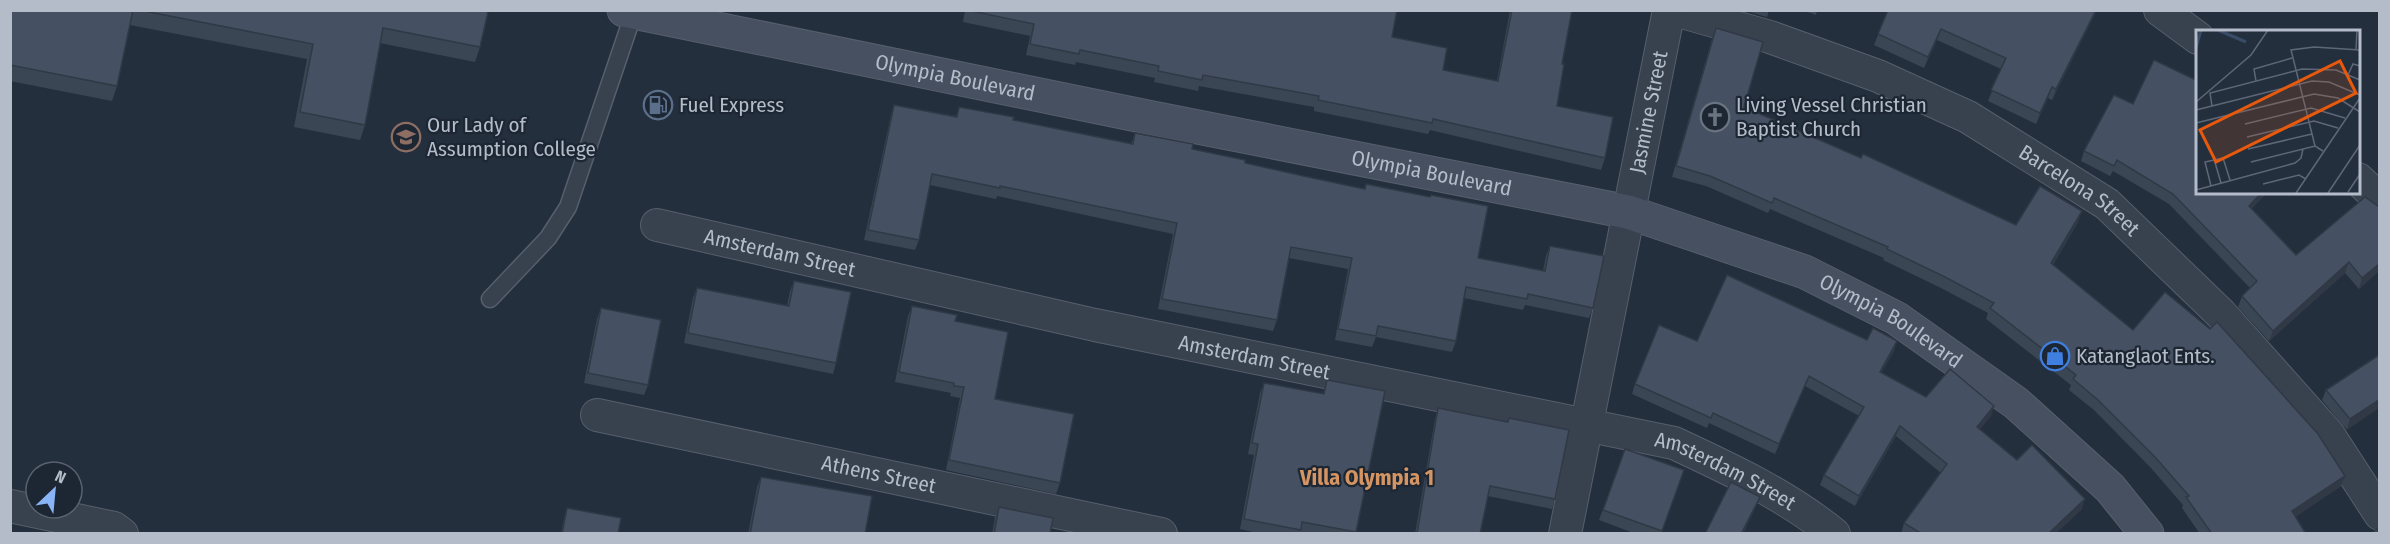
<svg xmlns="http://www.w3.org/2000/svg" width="2390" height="544" viewBox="0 0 2390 544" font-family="'Fira Sans Condensed',sans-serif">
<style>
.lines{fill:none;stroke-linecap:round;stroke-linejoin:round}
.lane-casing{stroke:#565f6c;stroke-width:19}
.street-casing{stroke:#565f6c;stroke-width:34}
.secondary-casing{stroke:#565f6c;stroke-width:35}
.lane{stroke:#38414e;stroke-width:16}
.street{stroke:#38414e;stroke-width:32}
.secondary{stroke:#465061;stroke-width:33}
.wall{fill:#3b4654}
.shaded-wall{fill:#303945}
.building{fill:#455162;stroke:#303945;stroke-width:1.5}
.labels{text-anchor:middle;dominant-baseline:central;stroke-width:4.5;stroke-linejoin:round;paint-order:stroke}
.street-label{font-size:21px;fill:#b4bcc9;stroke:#1d2633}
.poi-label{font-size:21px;fill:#b4bcc9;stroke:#1d2633;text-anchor:start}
.neighbourhood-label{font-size:22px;font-weight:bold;fill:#d59563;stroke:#1d2633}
.inset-river{fill:none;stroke:#394c67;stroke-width:3}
.inset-road{fill:none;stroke:#5e6776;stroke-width:1.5}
.view{fill:#e8590c;fill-opacity:0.15;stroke:#e8590c;stroke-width:3}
.inset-edge{fill:none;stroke:#b4bcc9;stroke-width:3}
</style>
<rect width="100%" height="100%" fill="#242f3e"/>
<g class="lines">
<g class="lane-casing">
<path id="lane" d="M 490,299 L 548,238 L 568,207 L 634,12"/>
</g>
<g class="street-casing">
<g id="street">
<path id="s1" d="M 1675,10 L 1770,37 L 1878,76 L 1968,117 L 2107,204 L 2221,314 L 2328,434 L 2380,514"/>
<path d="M 2160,10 L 2198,38"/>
<path d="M 2358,179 L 2380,200"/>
<path id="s2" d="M 657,225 L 1095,325 L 1674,443 C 1730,469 1786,495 1834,534"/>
<path id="s3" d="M 597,415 L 1161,534"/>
<path d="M 10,506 L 114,528 L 122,534"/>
<path id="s4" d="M 1565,534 L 1669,10"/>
</g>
</g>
<g class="secondary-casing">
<g id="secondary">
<path id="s5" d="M 624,10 L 1147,117 L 1628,212 L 1805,272 L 1896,318 L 2016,403 L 2110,488 L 2147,534"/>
</g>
</g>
<use href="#lane" class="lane"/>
<use href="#street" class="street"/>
<use href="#secondary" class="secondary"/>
</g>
<g class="wall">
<path d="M 10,10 L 481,10 L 480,47 L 475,62 L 380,43 L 365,125 L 360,140 L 294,127 L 307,59 L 130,25 L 117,86 L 112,101 L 10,81 Z"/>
<path d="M 965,10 L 1397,10 L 1392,37 L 1443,70 L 1497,81 L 1510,10 L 1572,10 L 1562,64 L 1557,106 L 1605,158 L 1601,170 L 1430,130 L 1428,134 L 1314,111 L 1314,107 L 1199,86 L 1198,91 L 1154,82 L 1155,78 L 1076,62 L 1075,65 L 1026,55 L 1030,36 L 963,22 Z"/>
<path d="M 1743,10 L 1769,10 L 1767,17 Z"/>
<path d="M 1802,10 L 1817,10 L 1816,15 Z"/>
<path d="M 1888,10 L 2097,10 L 2052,100 L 2048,98 L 2036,124 L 1988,101 L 2001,69 L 1937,40 L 1924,68 L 1874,45 Z"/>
<path d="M 1716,28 L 1744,107 L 2016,225 L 2078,222 L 2053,265 L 2133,330 L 2345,476 L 2341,486 L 2295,517 L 2306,534 L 2200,534 L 2182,508 L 2183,505 L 2151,468 L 2094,410 L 2069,390 L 2071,385 L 1986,319 L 1988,313 L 1941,288 L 1883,260 L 1884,258 L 1770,209 L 1768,213 L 1706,186 L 1672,177 L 1712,39 Z"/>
<path d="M 2114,95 L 2252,209 L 2296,255 L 2365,197 L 2379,271 L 2359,289 L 2345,273 L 2269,341 L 2238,307 L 2242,296 L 2250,288 L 2169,204 L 2113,171 L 2110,176 L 2081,161 L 2084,151 Z"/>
<path d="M 894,105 L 956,116 L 959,107 L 1013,120 L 1131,144 L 1135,133 L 1245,163 L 1364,189 L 1366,184 L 1478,258 L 1543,271 L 1546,256 L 1550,246 L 1593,308 L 1589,318 L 1525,305 L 1523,310 L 1464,298 L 1456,341 L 1452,352 L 1376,337 L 1372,347 L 1335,340 L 1348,269 L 1289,258 L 1277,320 L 1273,331 L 1158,309 L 1173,234 L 997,196 L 996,199 L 930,185 L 919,240 L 915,250 L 864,240 L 891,115 Z"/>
<path d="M 794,281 L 836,363 L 833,374 L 684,343 L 693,298 L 697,288 L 787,306 L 790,291 Z"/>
<path d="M 912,306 L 955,321 L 995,399 L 1060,483 L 1056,494 L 946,470 L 960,398 L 950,396 L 951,393 L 895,382 L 908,316 Z"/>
<path d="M 601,308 L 648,385 L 644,395 L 584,383 L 597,319 Z"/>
<path d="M 1867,340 L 1894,351 L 1881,373 L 1926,397 L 1991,416 L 1980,429 L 2017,460 L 2082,509 L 2055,534 L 1901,534 L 1904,523 L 1941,473 L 1896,436 L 1855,506 L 1820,485 L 1824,475 L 1859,416 L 1805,386 L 1775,454 L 1709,423 L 1707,428 L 1632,394 L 1635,384 L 1697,341 Z"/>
<path d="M 2379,355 L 2347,430 L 2322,400 L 2326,390 Z"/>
<path d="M 1327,380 L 1385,391 L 1356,534 L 1307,534 L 1300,532 L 1299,534 L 1262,534 L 1240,529 L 1254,455 L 1248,454 L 1260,393 L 1264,383 L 1323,394 Z"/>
<path d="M 1438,408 L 1508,422 L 1509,418 L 1555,499 L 1552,509 L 1488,496 L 1480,534 L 1415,534 L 1435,419 Z"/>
<path d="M 1625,449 L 1684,470 L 1661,534 L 1636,534 L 1599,520 Z"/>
<path d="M 761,477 L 865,534 L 748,534 L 757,487 Z"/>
<path d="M 999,507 L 1050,534 L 992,534 L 995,517 Z"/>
<path d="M 567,508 L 618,534 L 561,534 L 564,518 Z"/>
</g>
<g class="shaded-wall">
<path d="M 2096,10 L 2097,10 L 2052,100 L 2056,89 Z"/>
<path d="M 1941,29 L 1937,40 L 1924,68 L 1928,57 Z"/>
<path d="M 2052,87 L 2048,98 L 2036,124 L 2040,113 Z"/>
<path d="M 2262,192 L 2268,192 L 2245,216 L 2249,206 Z"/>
<path d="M 2082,211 L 2078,222 L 2047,274 L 2051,263 Z"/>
<path d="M 2349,262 L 2345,273 L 2269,341 L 2273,331 Z"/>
<path d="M 2379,264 L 2379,271 L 2359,289 L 2362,278 Z"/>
<path d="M 1897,341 L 1894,351 L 1876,382 L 1880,372 Z"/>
<path d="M 1809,376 L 1805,386 L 1775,454 L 1779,444 Z"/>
<path d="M 2379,400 L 2379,408 L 2347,430 L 2350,419 Z"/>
<path d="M 1994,406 L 1991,416 L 1974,437 L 1977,427 Z"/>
<path d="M 1900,426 L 1896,436 L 1855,506 L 1859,496 Z"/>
<path d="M 2345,476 L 2341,486 L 2288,522 L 2292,511 Z"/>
<path d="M 1760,497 L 1756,507 L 1743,534 L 1741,534 Z"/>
<path d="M 2085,499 L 2082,509 L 2055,534 L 2048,534 Z"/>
</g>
<g class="building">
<path d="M 10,10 L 133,10 L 117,86 L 10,65 Z"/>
<path d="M 139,10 L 481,10 L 488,12 L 480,47 L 383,28 L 365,125 L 300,112 L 313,44 Z"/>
<path d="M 967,10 L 1397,10 L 1392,37 L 1447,48 L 1443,70 L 1498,81 L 1512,10 L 1572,10 L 1562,64 L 1564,64 L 1557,106 L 1613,117 L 1605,158 L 1433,119 L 1432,123 L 1318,100 L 1319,96 L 1203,75 L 1202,80 L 1158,71 L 1159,66 L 1080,50 L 1079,54 L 1030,44 L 1034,24 Z"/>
<path d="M 1888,10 L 2096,10 L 2056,89 L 2052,87 L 2040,113 L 1991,90 L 2006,58 L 1941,29 L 1928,57 L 1878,34 Z"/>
<path d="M 1716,28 L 1763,42 L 1744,107 L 1861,158 L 1863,154 L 2016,225 L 2040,186 L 2082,211 L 2051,263 L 2133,330 L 2165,292 L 2210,329 L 2217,322 L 2318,434 L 2345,476 L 2292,511 L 2306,534 L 2212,534 L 2186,497 L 2189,496 L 2155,457 L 2098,400 L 2073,379 L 2076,375 L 1990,308 L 1994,303 L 1945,277 L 1887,249 L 1888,247 L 1774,198 L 1772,203 L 1710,176 L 1676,166 Z"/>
<path d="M 2154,60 L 2198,81 L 2198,192 L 2262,192 L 2249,206 L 2296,255 L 2365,197 L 2379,207 L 2379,264 L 2362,278 L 2349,262 L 2273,331 L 2242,296 L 2257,281 L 2173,194 L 2117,160 L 2114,166 L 2084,151 L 2114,95 L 2133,104 Z"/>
<path d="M 894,105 L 957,117 L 959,107 L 1014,117 L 1013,120 L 1133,144 L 1135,133 L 1193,144 L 1192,149 L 1245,160 L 1245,163 L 1308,177 L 1365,189 L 1366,184 L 1430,197 L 1431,195 L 1488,206 L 1478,258 L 1545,271 L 1550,246 L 1604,256 L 1593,308 L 1528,294 L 1527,299 L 1466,287 L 1456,341 L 1378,326 L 1376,336 L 1338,329 L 1352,258 L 1291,247 L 1277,320 L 1162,299 L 1177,223 L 1000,186 L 1000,188 L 932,174 L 919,240 L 868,230 Z"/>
<path d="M 1727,275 L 1867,340 L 1873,328 L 1897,341 L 1880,372 L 1926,397 L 1950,369 L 1994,406 L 1977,427 L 2017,460 L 2032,445 L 2085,499 L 2048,534 L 1922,534 L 1904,523 L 1947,464 L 1900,426 L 1859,496 L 1824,475 L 1864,407 L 1809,376 L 1779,444 L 1713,413 L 1711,418 L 1635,384 L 1659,325 L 1697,341 Z"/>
<path d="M 794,281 L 851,292 L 836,363 L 688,333 L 697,288 L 789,306 Z"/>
<path d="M 912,306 L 957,315 L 955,321 L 1008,332 L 995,399 L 1074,414 L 1060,483 L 949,460 L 964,387 L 954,386 L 954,383 L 899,372 Z"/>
<path d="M 601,308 L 661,320 L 648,385 L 588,373 Z"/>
<path d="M 2379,355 L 2379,400 L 2350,419 L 2326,390 Z"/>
<path d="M 1327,380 L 1385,391 L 1356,532 L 1302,522 L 1301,530 L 1244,519 L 1258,444 L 1252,443 L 1264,383 L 1324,394 Z"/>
<path d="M 1438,408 L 1508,422 L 1509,418 L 1569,430 L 1555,499 L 1490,486 L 1480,534 L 1417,534 Z"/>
<path d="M 1625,449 L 1684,470 L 1662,531 L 1603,510 Z"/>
<path d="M 761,477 L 872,496 L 865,534 L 750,534 Z"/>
<path d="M 1731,482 L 1760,497 L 1741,534 L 1705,534 Z"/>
<path d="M 999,507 L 1053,518 L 1050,534 L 994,534 Z"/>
<path d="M 567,508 L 621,518 L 618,534 L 562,534 Z"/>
<path d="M 2377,529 L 2379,534 L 2371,534 Z"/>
</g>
<defs>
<g id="fuel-ring" transform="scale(1.5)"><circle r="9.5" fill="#1d2633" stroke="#5c6f8a" stroke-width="1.5"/><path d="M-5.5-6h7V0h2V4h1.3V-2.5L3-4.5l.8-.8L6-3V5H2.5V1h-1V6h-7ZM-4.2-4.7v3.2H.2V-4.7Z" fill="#5c6f8a"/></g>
<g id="church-ring" transform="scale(1.5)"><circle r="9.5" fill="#1d2633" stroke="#6b7280" stroke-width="1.5"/><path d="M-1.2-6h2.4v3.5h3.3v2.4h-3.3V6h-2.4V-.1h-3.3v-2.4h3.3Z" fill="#6b7280"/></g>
<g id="university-ring" transform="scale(1.5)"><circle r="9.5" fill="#1d2633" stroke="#8d6e63" stroke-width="1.5"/><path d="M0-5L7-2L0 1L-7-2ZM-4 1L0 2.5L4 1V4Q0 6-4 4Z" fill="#8d6e63"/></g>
<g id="shop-ring" transform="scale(1.5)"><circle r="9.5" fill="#1d2633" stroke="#3f7fe0" stroke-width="1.5"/><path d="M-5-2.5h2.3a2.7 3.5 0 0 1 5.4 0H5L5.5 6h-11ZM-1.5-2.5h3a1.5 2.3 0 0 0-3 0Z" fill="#3f7fe0"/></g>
</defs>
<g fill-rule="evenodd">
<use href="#fuel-ring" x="658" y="105"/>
<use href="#church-ring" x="1715" y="117"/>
<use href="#university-ring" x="406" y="137"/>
<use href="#shop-ring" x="2055" y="356"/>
</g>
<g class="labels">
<g class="street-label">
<text stroke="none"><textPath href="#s5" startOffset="338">Olympia Boulevard</textPath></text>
<text stroke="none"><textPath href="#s4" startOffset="430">Jasmine Street</textPath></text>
<text stroke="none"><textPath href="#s5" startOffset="824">Olympia Boulevard</textPath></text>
<text stroke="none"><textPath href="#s1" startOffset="446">Barcelona Street</textPath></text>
<text stroke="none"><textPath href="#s2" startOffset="126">Amsterdam Street</textPath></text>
<text stroke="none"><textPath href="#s5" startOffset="1310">Olympia Boulevard</textPath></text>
<text stroke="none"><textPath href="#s2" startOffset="612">Amsterdam Street</textPath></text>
<text stroke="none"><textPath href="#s3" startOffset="288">Athens Street</textPath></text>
<text stroke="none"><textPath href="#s2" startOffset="1098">Amsterdam Street</textPath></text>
</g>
<g class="poi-label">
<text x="679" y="105">Fuel Express</text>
<text x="1736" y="105">Living Vessel Christian<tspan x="1736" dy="24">Baptist Church</tspan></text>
<text x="427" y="125">Our Lady of<tspan x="427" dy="24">Assumption College</tspan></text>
<text x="2076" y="356">Katanglaot Ents.</text>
</g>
<g class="neighbourhood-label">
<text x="1367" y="477">Villa Olympia 1</text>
</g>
</g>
<g transform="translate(2196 30)">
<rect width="164" height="164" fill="#242f3e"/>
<path class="inset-river" d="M 22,0 L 50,12M 0,18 L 5,0"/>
<path class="inset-road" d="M 160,20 L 161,0M 152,45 L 157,34 L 164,36M 60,51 L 58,39 L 96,28M 0,72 L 55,25 L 72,0M 16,76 L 14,63 L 106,39 L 140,40 L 164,50M 0,80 L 116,51 L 133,52 L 164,65M 0,93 L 118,64 L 142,68 L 164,82M 49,94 L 115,78 L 149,88M 51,107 L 118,91 L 142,98M 119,116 L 95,20 L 118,17 L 164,20M 52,119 L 116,104M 18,129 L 25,153M 55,132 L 119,116 L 127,121M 67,154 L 103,145 L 110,149M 15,156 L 9,132 L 27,128 L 34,150M 0,160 L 99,133 L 105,128 L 107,119M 152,162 L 164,144M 100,163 L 164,68M 132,163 L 164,115"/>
<path class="view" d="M 144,31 L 160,63 L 20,132 L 4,100 Z"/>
<rect width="164" height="164" class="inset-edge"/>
</g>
<rect width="2390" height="544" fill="none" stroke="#b4bcc9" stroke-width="24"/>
<g transform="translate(54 490) rotate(26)"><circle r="28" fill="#1d2633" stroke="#59626f" stroke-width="1.5"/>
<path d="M0-4.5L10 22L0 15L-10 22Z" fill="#8ab4f8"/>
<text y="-9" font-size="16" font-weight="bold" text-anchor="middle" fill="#b4bcc9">N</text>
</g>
</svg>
